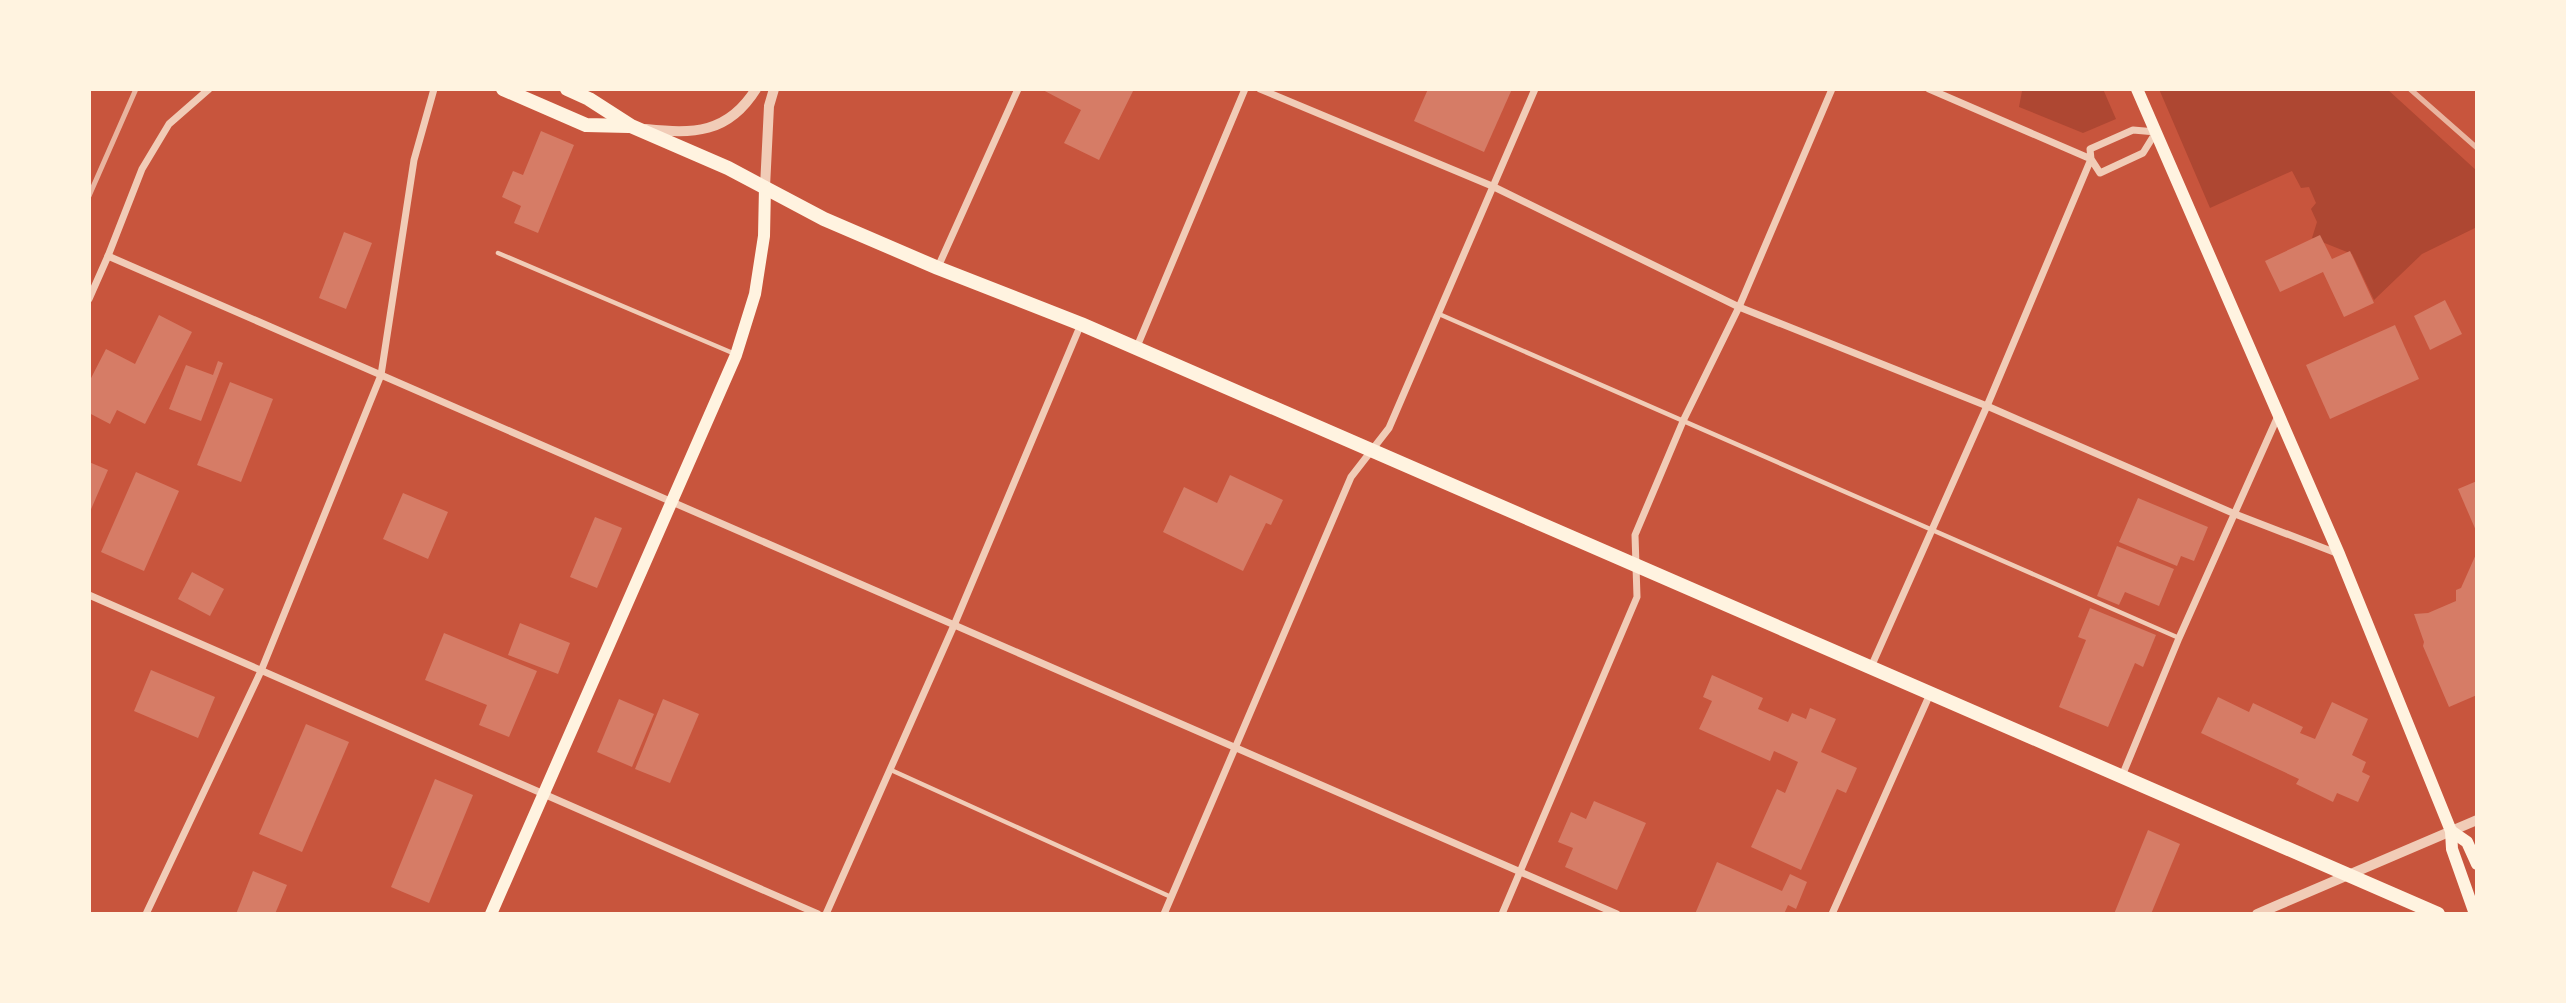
<svg xmlns="http://www.w3.org/2000/svg" width="2566" height="1003" viewBox="0 0 2566 1003" font-family="'Libre Baskerville',serif">
<style>
.green{fill:#ae4732}
.building{fill:#d67c66}
.lines{fill:none;stroke-linecap:round;stroke-linejoin:round}
.service{stroke:#f1ccb7;stroke-width:4.5}
.minor{stroke:#f1ccb7;stroke-width:7}
.tertiary{stroke:#f1ccb7;stroke-width:10}
.secondary{stroke:#fff3e0;stroke-width:12}
.primary{stroke:#fff3e0;stroke-width:14}
.rail{stroke:#e9b49f;stroke-width:5}
</style>
<rect width="100%" height="100%" fill="#c8553d"/>
<g class="green">
<path d="M 2025,89 L 2103,89 L 2116,119 L 2083,133 L 2019,107 L 2022,91 Z"/>
<path d="M 2159,89 L 2387,89 L 2477,171 L 2477,227 L 2422,254 L 2374,300 L 2352,254 L 2312,238 L 2317,222 L 2311,209 L 2316,203 L 2309,187 L 2301,188 L 2292,171 L 2210,208 Z"/>
</g>
<g class="building">
<path d="M 1041,89 L 1134,89 L 1099,160 L 1064,143 L 1081,110 Z"/>
<path d="M 1428,89 L 1512,89 L 1484,152 L 1414,121 Z"/>
<path d="M 541,131 L 574,145 L 538,233 L 514,223 L 521,206 L 502,197 L 513,171 L 523,175 Z"/>
<path d="M 344,232 L 372,243 L 346,309 L 319,298 Z"/>
<path d="M 2320,235 L 2332,259 L 2350,251 L 2374,303 L 2344,317 L 2323,272 L 2280,292 L 2265,261 Z"/>
<path d="M 2445,300 L 2462,334 L 2430,350 L 2414,316 Z"/>
<path d="M 159,315 L 192,332 L 145,424 L 117,410 L 110,424 L 89,413 L 89,382 L 106,349 L 135,364 Z"/>
<path d="M 2395,325 L 2419,379 L 2330,419 L 2306,365 Z"/>
<path d="M 218,361 L 223,363 L 201,421 L 169,409 L 186,365 L 213,375 Z"/>
<path d="M 230,382 L 273,399 L 241,482 L 197,465 Z"/>
<path d="M 89,462 L 108,470 L 89,514 Z"/>
<path d="M 136,472 L 179,491 L 144,571 L 101,552 Z"/>
<path d="M 1230,475 L 1283,500 L 1271,525 L 1266,523 L 1243,571 L 1163,532 L 1184,487 L 1217,503 Z"/>
<path d="M 2477,481 L 2477,533 L 2458,489 Z"/>
<path d="M 403,493 L 448,512 L 428,559 L 383,539 Z"/>
<path d="M 2138,498 L 2208,527 L 2194,561 L 2181,556 L 2177,566 L 2119,542 Z"/>
<path d="M 595,517 L 622,528 L 597,588 L 570,577 Z"/>
<path d="M 2117,546 L 2174,569 L 2159,606 L 2125,592 L 2119,605 L 2097,596 Z"/>
<path d="M 2477,552 L 2477,695 L 2449,707 L 2423,646 L 2424,642 L 2414,614 L 2428,613 L 2456,601 L 2456,590 L 2461,588 Z"/>
<path d="M 192,572 L 224,589 L 210,616 L 178,599 Z"/>
<path d="M 2090,608 L 2156,635 L 2143,667 L 2135,663 L 2108,727 L 2059,707 L 2086,640 L 2078,637 Z"/>
<path d="M 520,623 L 570,643 L 558,674 L 508,655 Z"/>
<path d="M 444,633 L 537,671 L 509,737 L 479,725 L 487,705 L 425,680 Z"/>
<path d="M 151,670 L 215,697 L 198,738 L 134,711 Z"/>
<path d="M 1712,675 L 1763,698 L 1758,709 L 1788,722 L 1792,713 L 1806,719 L 1810,708 L 1836,719 L 1821,752 L 1857,768 L 1846,793 L 1837,789 L 1801,870 L 1751,847 L 1777,789 L 1785,793 L 1798,762 L 1774,751 L 1770,761 L 1699,729 L 1712,701 L 1703,697 Z"/>
<path d="M 2218,697 L 2249,712 L 2253,703 L 2303,727 L 2300,733 L 2315,739 L 2332,702 L 2368,719 L 2352,755 L 2366,762 L 2362,772 L 2370,776 L 2358,802 L 2337,793 L 2333,802 L 2296,784 L 2299,779 L 2201,733 Z"/>
<path d="M 619,699 L 654,714 L 632,767 L 597,752 Z"/>
<path d="M 663,699 L 699,714 L 670,783 L 635,769 Z"/>
<path d="M 306,724 L 349,742 L 302,852 L 259,834 Z"/>
<path d="M 435,779 L 473,795 L 429,903 L 391,887 Z"/>
<path d="M 1594,801 L 1646,823 L 1617,890 L 1565,867 L 1573,848 L 1558,842 L 1571,812 L 1586,819 Z"/>
<path d="M 2148,830 L 2180,844 L 2151,914 L 2114,914 Z"/>
<path d="M 1717,862 L 1782,891 L 1790,874 L 1807,882 L 1796,909 L 1788,905 L 1784,914 L 1695,914 Z"/>
<path d="M 253,871 L 287,885 L 275,914 L 236,914 Z"/>
</g>
<g class="lines">
<g class="service">
<path d="M 498,253 L 735,354"/>
<path d="M 1439,314 L 2179,638"/>
<path d="M 891,770 L 1171,897"/>
</g>
<g class="minor">
<path d="M 1260,89 L 1492,186 L 1739,307 L 1987,406 L 2235,514 L 2339,554"/>
<path d="M 108,256 L 1617,914"/>
<path d="M 938,267 L 1018,89"/>
<path d="M 89,299 L 108,256 L 142,169 L 169,124 L 209,89"/>
<path d="M 1136,349 L 1245,89"/>
<path d="M 89,595 L 818,914"/>
<path d="M 1871,667 L 1987,406 L 2091,159 L 2090,149 L 2133,130 L 2156,132 L 2143,153 L 2100,173 L 2091,159 L 1929,89"/>
<path d="M 2122,776 L 2179,638 L 2278,416"/>
<path d="M 146,914 L 261,671 L 381,375 L 414,160 L 434,89"/>
<path d="M 826,914 L 955,623 L 1081,324"/>
<path d="M 1164,914 L 1351,477 L 1389,428 L 1535,89"/>
<path d="M 1502,914 L 1637,597 L 1635,535 L 1684,419 L 1739,307 L 1832,89"/>
<path d="M 1832,914 L 1930,694"/>
</g>
<g class="tertiary">
<path d="M 646,129 C 693,134 728,134 756,89"/>
<path d="M 765,187 L 769,106 L 774,89"/>
<path d="M 2257,914 L 2477,820"/>
</g>
<g class="secondary">
<path d="M 2137,89 L 2339,554 L 2451,831 L 2452,849 L 2475,914"/>
<path d="M 2451,831 L 2467,842 L 2477,864"/>
<path d="M 491,914 L 736,355 L 755,294 L 764,236 L 765,187"/>
</g>
<g class="primary">
<path d="M 503,89 L 586,125 L 629,126"/>
<path d="M 567,89 L 589,99 L 631,126 L 728,168 L 824,219 L 938,268 L 1081,324 L 2438,914"/>
</g>
<g class="rail">
<path d="M 2410,89 L 2477,148"/>
<path d="M 89,196 L 136,89"/>
</g>
</g>
<rect width="2566" height="1003" fill="none" stroke="#fff3e0" stroke-width="182"/>
</svg>
